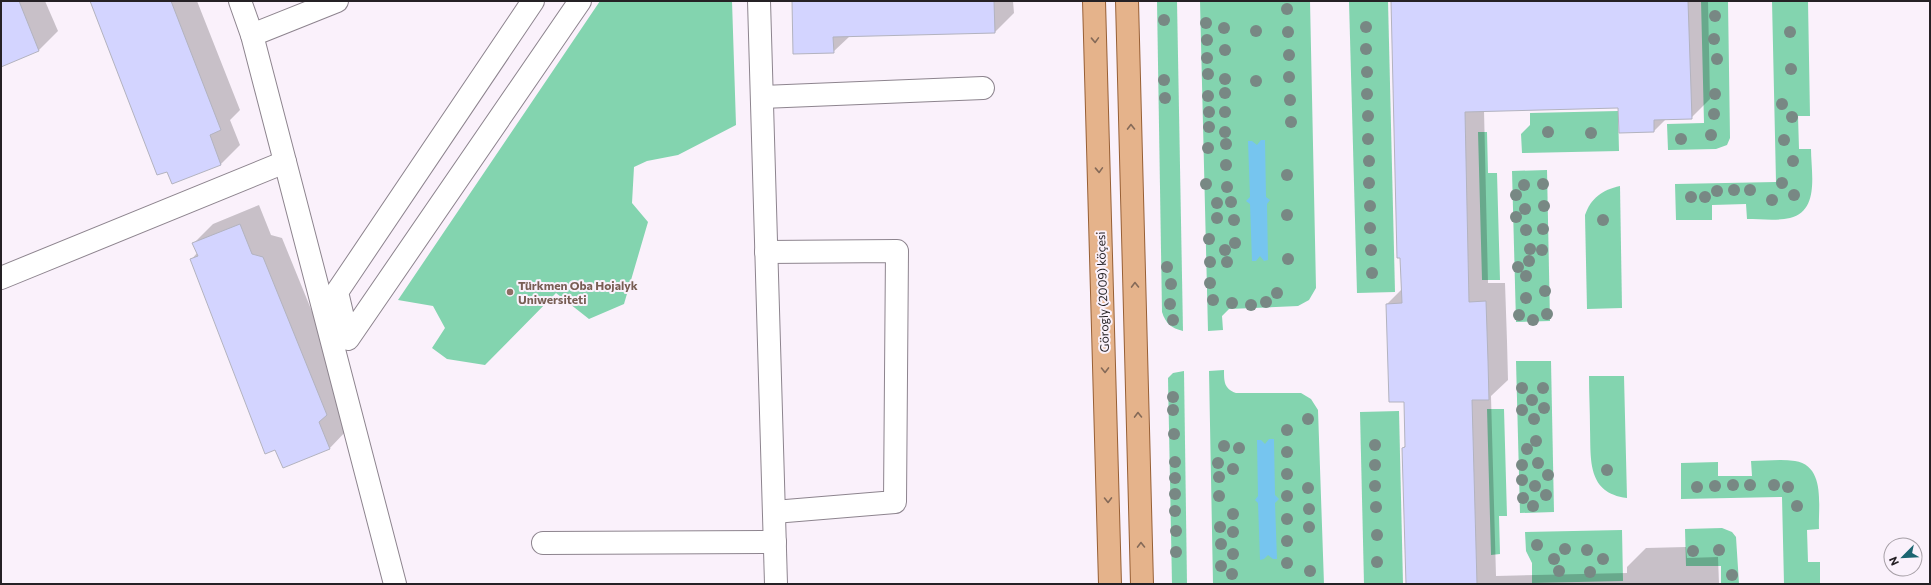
<svg xmlns="http://www.w3.org/2000/svg" width="1931" height="585" viewBox="0 0 1931 585" font-family="Commissioner,sans-serif">
<style>
.green{fill:#83d4af}
.water{fill:#76c5ef}
.shadow{fill:#0003}
.building{fill:#d3d4ff;stroke:#b3b3bf}
.lines{fill:none;stroke-linecap:round;stroke-linejoin:round}
.minor-casing{stroke:#8d848e;stroke-width:24}
.major-casing{stroke:#975f35;stroke-width:24}
.minor{stroke:#fff;stroke-width:22}
.major{stroke:#e5b38b;stroke-width:22}
.tree{fill:#788884}
.oneway{stroke:#856a58}
.education-dot{fill:#8d6e63;stroke:#faf1fb;stroke-width:1.5}
.labels{text-anchor:middle;dominant-baseline:central;stroke-width:4;stroke-linejoin:round;paint-order:stroke}
.education-label{font-size:12px;font-weight:bold;fill:#785e54;stroke:#faf1fb;text-anchor:start}
.street-label{font-size:12px;fill:#252125;stroke:#faf1fb}
</style>
<rect width="100%" height="100%" fill="#faf1fb"/>
<g class="green">
<path d="M 600,1 L 732,1 L 736,125 L 678,155 L 647,161 L 634,167 L 632,203 L 648,222 L 624,304 L 589,319 L 556,293 L 485,365 L 447,359 L 432,348 L 445,328 L 433,306 L 398,300 Z"/>
<path d="M 1157,1 L 1177,1 L 1183,331 C 1171,328 1166,324 1162,312 Z"/>
<path d="M 1200,1 L 1310,1 L 1316,288 L 1309,300 L 1298,306 L 1229,309 L 1222,316 L 1223,330 L 1208,331 Z"/>
<path d="M 1349,1 L 1388,1 L 1395,292 L 1357,293 Z"/>
<path d="M 1701,1 L 1728,1 L 1730,138 L 1727,145 L 1716,149 L 1668,150 L 1667,124 L 1704,123 Z"/>
<path d="M 1772,1 L 1808,1 L 1810,116 L 1798,116 L 1799,149 L 1811,149 C 1811,172 1820,211 1790,218 C 1777,221 1760,219 1747,219 L 1746,204 L 1712,205 L 1712,220 L 1676,220 L 1675,184 L 1776,182 Z"/>
<path d="M 1618,111 L 1619,151 L 1522,153 L 1521,134 L 1530,125 L 1530,113 Z"/>
<path d="M 1478,132 L 1487,132 L 1488,173 L 1497,173 L 1500,280 L 1482,280 Z"/>
<path d="M 1547,170 L 1550,321 L 1516,322 L 1512,171 Z"/>
<path d="M 1620,186 L 1622,308 L 1587,309 L 1585,215 C 1591,198 1602,190 1620,186 Z"/>
<path d="M 1516,361 L 1551,361 L 1554,512 L 1520,513 Z"/>
<path d="M 1224,370 C 1224,381 1224,389 1236,393 L 1301,393 L 1311,399 L 1318,410 L 1324,584 L 1213,584 L 1209,371 Z"/>
<path d="M 1184,371 L 1187,584 L 1172,584 L 1168,378 L 1173,373 Z"/>
<path d="M 1589,376 L 1624,376 L 1627,498 C 1587,493 1591,460 1590,429 C 1590,411 1589,394 1589,376 Z"/>
<path d="M 1487,409 L 1504,409 L 1507,516 L 1499,516 L 1500,554 L 1491,555 Z"/>
<path d="M 1399,411 L 1403,584 L 1364,584 L 1360,412 Z"/>
<path d="M 1751,461 C 1765,461 1781,459 1795,461 C 1826,466 1818,506 1819,529 L 1807,530 L 1808,562 L 1820,562 L 1820,584 L 1784,584 L 1782,497 L 1681,499 L 1681,463 L 1718,462 L 1718,476 L 1752,476 Z"/>
<path d="M 1722,528 L 1732,532 L 1736,537 L 1739,584 L 1721,584 L 1721,566 L 1686,566 L 1685,529 Z"/>
<path d="M 1622,530 L 1623,581 L 1532,583 L 1532,563 L 1526,551 L 1525,532 Z"/>
</g>
<g class="water">
<path d="M 1261,140 L 1265,140 L 1266,197 L 1270,200 L 1267,204 L 1268,260 L 1264,261 L 1260,256 L 1256,261 L 1252,261 L 1250,204 L 1246,201 L 1250,197 L 1248,141 L 1252,141 L 1257,145 Z"/>
<path d="M 1269,439 L 1274,439 L 1275,495 L 1279,499 L 1275,503 L 1277,559 L 1273,559 L 1268,555 L 1264,559 L 1260,560 L 1258,503 L 1255,500 L 1258,496 L 1257,440 L 1261,440 L 1265,444 Z"/>
</g>
<g class="shadow">
<path d="M 1,1 L 45,1 L 58,31 L 39,50 L 1,66 Z"/>
<path d="M 91,1 L 197,1 L 240,110 L 230,120 L 240,145 L 221,164 L 173,183 Z"/>
<path d="M 793,1 L 1013,1 L 1014,13 L 995,32 L 850,36 L 833,52 Z"/>
<path d="M 1392,1 L 1708,1 L 1710,99 L 1691,118 L 1667,118 L 1654,131 L 1619,107 L 1484,110 L 1488,283 L 1505,283 L 1507,341 L 1508,380 L 1491,396 L 1496,576 L 1627,573 L 1627,567 L 1646,548 L 1686,547 L 1687,558 L 1718,557 L 1719,584 L 1407,584 L 1403,448 L 1406,445 L 1405,401 L 1387,304 L 1402,289 Z"/>
<path d="M 259,205 L 271,235 L 282,238 L 346,395 L 348,429 L 329,449 L 191,260 L 197,253 L 194,243 L 213,224 Z"/>
</g>
<g class="building">
<path d="M 1,1 L 19,1 L 39,51 L 1,67 Z"/>
<path d="M 90,1 L 171,1 L 221,130 L 210,135 L 221,165 L 172,184 L 167,172 L 157,175 Z"/>
<path d="M 792,1 L 994,1 L 995,33 L 833,37 L 834,53 L 793,54 Z"/>
<path d="M 1391,1 L 1688,1 L 1692,119 L 1654,120 L 1654,132 L 1619,133 L 1618,108 L 1465,112 L 1469,302 L 1486,301 L 1488,361 L 1489,400 L 1472,400 L 1477,584 L 1406,584 L 1402,448 L 1405,447 L 1404,402 L 1389,402 L 1386,304 L 1402,303 L 1400,258 L 1397,258 Z"/>
<path d="M 240,224 L 252,254 L 263,257 L 327,415 L 319,422 L 330,449 L 283,468 L 275,450 L 265,454 L 190,259 L 198,256 L 192,243 Z"/>
</g>
<g class="lines">
<g class="minor-casing">
<g id="minor">
<path d="M 240,1 L 252,35 L 395,584"/>
<path d="M 533,1 L 337,292 L 348,339 L 580,1"/>
<path d="M 759,1 L 776,584"/>
<path d="M 252,35 L 337,1"/>
<path d="M 762,97 L 983,88"/>
<path d="M 766,252 L 897,251 L 895,502 L 774,512"/>
<path d="M 1,278 L 285,162"/>
<path d="M 543,543 L 775,542"/>
</g>
</g>
<g class="major-casing">
<g id="major">
<path d="M 1094,1 L 1110,584"/>
<path d="M 1127,1 L 1142,584"/>
</g>
</g>
<use href="#minor" class="minor"/>
<use href="#major" class="major"/>
</g>
<g class="tree">
<circle cx="1287" cy="9" r="6"/>
<circle cx="1715" cy="16" r="6"/>
<circle cx="1164" cy="20" r="6"/>
<circle cx="1206" cy="23" r="6"/>
<circle cx="1366" cy="27" r="6"/>
<circle cx="1224" cy="28" r="6"/>
<circle cx="1256" cy="31" r="6"/>
<circle cx="1288" cy="32" r="6"/>
<circle cx="1790" cy="32" r="6"/>
<circle cx="1714" cy="39" r="6"/>
<circle cx="1207" cy="40" r="6"/>
<circle cx="1366" cy="49" r="6"/>
<circle cx="1225" cy="50" r="6"/>
<circle cx="1289" cy="55" r="6"/>
<circle cx="1207" cy="58" r="6"/>
<circle cx="1717" cy="59" r="6"/>
<circle cx="1791" cy="69" r="6"/>
<circle cx="1367" cy="72" r="6"/>
<circle cx="1208" cy="74" r="6"/>
<circle cx="1289" cy="77" r="6"/>
<circle cx="1225" cy="79" r="6"/>
<circle cx="1164" cy="80" r="6"/>
<circle cx="1256" cy="81" r="6"/>
<circle cx="1225" cy="93" r="6"/>
<circle cx="1367" cy="94" r="6"/>
<circle cx="1715" cy="94" r="6"/>
<circle cx="1208" cy="96" r="6"/>
<circle cx="1165" cy="98" r="6"/>
<circle cx="1290" cy="100" r="6"/>
<circle cx="1782" cy="104" r="6"/>
<circle cx="1209" cy="112" r="6"/>
<circle cx="1225" cy="112" r="6"/>
<circle cx="1714" cy="114" r="6"/>
<circle cx="1368" cy="116" r="6"/>
<circle cx="1792" cy="117" r="6"/>
<circle cx="1291" cy="122" r="6"/>
<circle cx="1209" cy="127" r="6"/>
<circle cx="1225" cy="132" r="6"/>
<circle cx="1548" cy="132" r="6"/>
<circle cx="1591" cy="133" r="6"/>
<circle cx="1711" cy="135" r="6"/>
<circle cx="1368" cy="139" r="6"/>
<circle cx="1681" cy="139" r="6"/>
<circle cx="1784" cy="140" r="6"/>
<circle cx="1226" cy="144" r="6"/>
<circle cx="1208" cy="148" r="6"/>
<circle cx="1369" cy="161" r="6"/>
<circle cx="1793" cy="161" r="6"/>
<circle cx="1226" cy="165" r="6"/>
<circle cx="1287" cy="175" r="6"/>
<circle cx="1369" cy="183" r="6"/>
<circle cx="1782" cy="183" r="6"/>
<circle cx="1206" cy="184" r="6"/>
<circle cx="1543" cy="184" r="6"/>
<circle cx="1524" cy="185" r="6"/>
<circle cx="1227" cy="187" r="6"/>
<circle cx="1734" cy="190" r="6"/>
<circle cx="1750" cy="190" r="6"/>
<circle cx="1717" cy="191" r="6"/>
<circle cx="1516" cy="195" r="6"/>
<circle cx="1794" cy="195" r="6"/>
<circle cx="1691" cy="197" r="6"/>
<circle cx="1705" cy="197" r="6"/>
<circle cx="1772" cy="200" r="6"/>
<circle cx="1231" cy="202" r="6"/>
<circle cx="1217" cy="203" r="6"/>
<circle cx="1370" cy="206" r="6"/>
<circle cx="1544" cy="206" r="6"/>
<circle cx="1525" cy="209" r="6"/>
<circle cx="1287" cy="215" r="6"/>
<circle cx="1516" cy="217" r="6"/>
<circle cx="1217" cy="218" r="6"/>
<circle cx="1234" cy="220" r="6"/>
<circle cx="1603" cy="220" r="6"/>
<circle cx="1370" cy="228" r="6"/>
<circle cx="1543" cy="229" r="6"/>
<circle cx="1526" cy="230" r="6"/>
<circle cx="1209" cy="239" r="6"/>
<circle cx="1235" cy="243" r="6"/>
<circle cx="1530" cy="249" r="6"/>
<circle cx="1225" cy="250" r="6"/>
<circle cx="1371" cy="250" r="6"/>
<circle cx="1542" cy="250" r="6"/>
<circle cx="1288" cy="259" r="6"/>
<circle cx="1529" cy="261" r="6"/>
<circle cx="1210" cy="262" r="6"/>
<circle cx="1227" cy="262" r="6"/>
<circle cx="1167" cy="267" r="6"/>
<circle cx="1518" cy="267" r="6"/>
<circle cx="1372" cy="273" r="6"/>
<circle cx="1526" cy="276" r="6"/>
<circle cx="1210" cy="283" r="6"/>
<circle cx="1171" cy="284" r="6"/>
<circle cx="1545" cy="291" r="6"/>
<circle cx="1277" cy="293" r="6"/>
<circle cx="1526" cy="298" r="6"/>
<circle cx="1213" cy="300" r="6"/>
<circle cx="1266" cy="302" r="6"/>
<circle cx="1232" cy="303" r="6"/>
<circle cx="1170" cy="304" r="6"/>
<circle cx="1251" cy="305" r="6"/>
<circle cx="1547" cy="314" r="6"/>
<circle cx="1519" cy="315" r="6"/>
<circle cx="1173" cy="320" r="6"/>
<circle cx="1533" cy="320" r="6"/>
<circle cx="1522" cy="388" r="6"/>
<circle cx="1543" cy="388" r="6"/>
<circle cx="1173" cy="397" r="6"/>
<circle cx="1532" cy="400" r="6"/>
<circle cx="1544" cy="408" r="6"/>
<circle cx="1173" cy="410" r="6"/>
<circle cx="1522" cy="410" r="6"/>
<circle cx="1308" cy="419" r="6"/>
<circle cx="1534" cy="419" r="6"/>
<circle cx="1287" cy="430" r="6"/>
<circle cx="1174" cy="434" r="6"/>
<circle cx="1536" cy="441" r="6"/>
<circle cx="1375" cy="445" r="6"/>
<circle cx="1224" cy="446" r="6"/>
<circle cx="1239" cy="448" r="6"/>
<circle cx="1527" cy="449" r="6"/>
<circle cx="1287" cy="452" r="6"/>
<circle cx="1175" cy="462" r="6"/>
<circle cx="1218" cy="463" r="6"/>
<circle cx="1538" cy="463" r="6"/>
<circle cx="1375" cy="465" r="6"/>
<circle cx="1522" cy="465" r="6"/>
<circle cx="1233" cy="469" r="6"/>
<circle cx="1607" cy="470" r="6"/>
<circle cx="1287" cy="474" r="6"/>
<circle cx="1548" cy="475" r="6"/>
<circle cx="1219" cy="477" r="6"/>
<circle cx="1175" cy="478" r="6"/>
<circle cx="1522" cy="480" r="6"/>
<circle cx="1733" cy="485" r="6"/>
<circle cx="1750" cy="485" r="6"/>
<circle cx="1774" cy="485" r="6"/>
<circle cx="1375" cy="486" r="6"/>
<circle cx="1535" cy="486" r="6"/>
<circle cx="1715" cy="486" r="6"/>
<circle cx="1697" cy="487" r="6"/>
<circle cx="1788" cy="487" r="6"/>
<circle cx="1308" cy="488" r="6"/>
<circle cx="1175" cy="494" r="6"/>
<circle cx="1546" cy="495" r="6"/>
<circle cx="1219" cy="496" r="6"/>
<circle cx="1287" cy="496" r="6"/>
<circle cx="1523" cy="498" r="6"/>
<circle cx="1533" cy="506" r="6"/>
<circle cx="1797" cy="506" r="6"/>
<circle cx="1376" cy="507" r="6"/>
<circle cx="1309" cy="509" r="6"/>
<circle cx="1175" cy="511" r="6"/>
<circle cx="1233" cy="514" r="6"/>
<circle cx="1287" cy="519" r="6"/>
<circle cx="1220" cy="527" r="6"/>
<circle cx="1309" cy="527" r="6"/>
<circle cx="1176" cy="531" r="6"/>
<circle cx="1233" cy="532" r="6"/>
<circle cx="1377" cy="535" r="6"/>
<circle cx="1287" cy="541" r="6"/>
<circle cx="1221" cy="544" r="6"/>
<circle cx="1537" cy="545" r="6"/>
<circle cx="1565" cy="549" r="6"/>
<circle cx="1587" cy="550" r="6"/>
<circle cx="1719" cy="550" r="6"/>
<circle cx="1693" cy="551" r="6"/>
<circle cx="1176" cy="552" r="6"/>
<circle cx="1233" cy="554" r="6"/>
<circle cx="1554" cy="559" r="6"/>
<circle cx="1603" cy="559" r="6"/>
<circle cx="1377" cy="562" r="6"/>
<circle cx="1287" cy="563" r="6"/>
<circle cx="1221" cy="566" r="6"/>
<circle cx="1310" cy="571" r="6"/>
<circle cx="1559" cy="571" r="6"/>
<circle cx="1590" cy="572" r="6"/>
<circle cx="1232" cy="574" r="6"/>
<circle cx="1732" cy="575" r="6"/>
</g>
<defs><path id="oneway-chevron" d="M-2-3.5L2.5 0L-2 3.5" fill="none" stroke-width="1.6" stroke-linecap="round" stroke-linejoin="round"/></defs>
<g class="oneway">
<use href="#oneway-chevron" transform="translate(1095 40) rotate(88)"/>
<use href="#oneway-chevron" transform="translate(1131 127) rotate(-91)"/>
<use href="#oneway-chevron" transform="translate(1099 170) rotate(88)"/>
<use href="#oneway-chevron" transform="translate(1135 285) rotate(-91)"/>
<use href="#oneway-chevron" transform="translate(1105 370) rotate(89)"/>
<use href="#oneway-chevron" transform="translate(1138 415) rotate(-91)"/>
<use href="#oneway-chevron" transform="translate(1108 500) rotate(89)"/>
<use href="#oneway-chevron" transform="translate(1141 545) rotate(-91)"/>
</g>
<circle class="education-dot" cx="510" cy="292" r="4"/>
<g class="labels">
<g class="education-label">
<text x="518" y="285">Türkmen Oba Hojalyk<tspan x="518" dy="14">Uniwersiteti</tspan></text>
</g>
<g class="street-label">
<text transform="translate(1102 292) rotate(-92)">Görogly (2009) köçesi</text>
</g>
</g>
<rect width="1931" height="585" fill="none" stroke="#252125" stroke-width="4"/>
<g transform="translate(1903 557) rotate(246)"><circle r="19" fill="#faf1fb" stroke="#a59ea5"/>
<path d="M0-3L7 15L0 10L-7 15Z" fill="#1b6571"/>
<text y="-6" font-size="11" font-weight="bold" text-anchor="middle" fill="#252125">N</text>
</g>
</svg>
